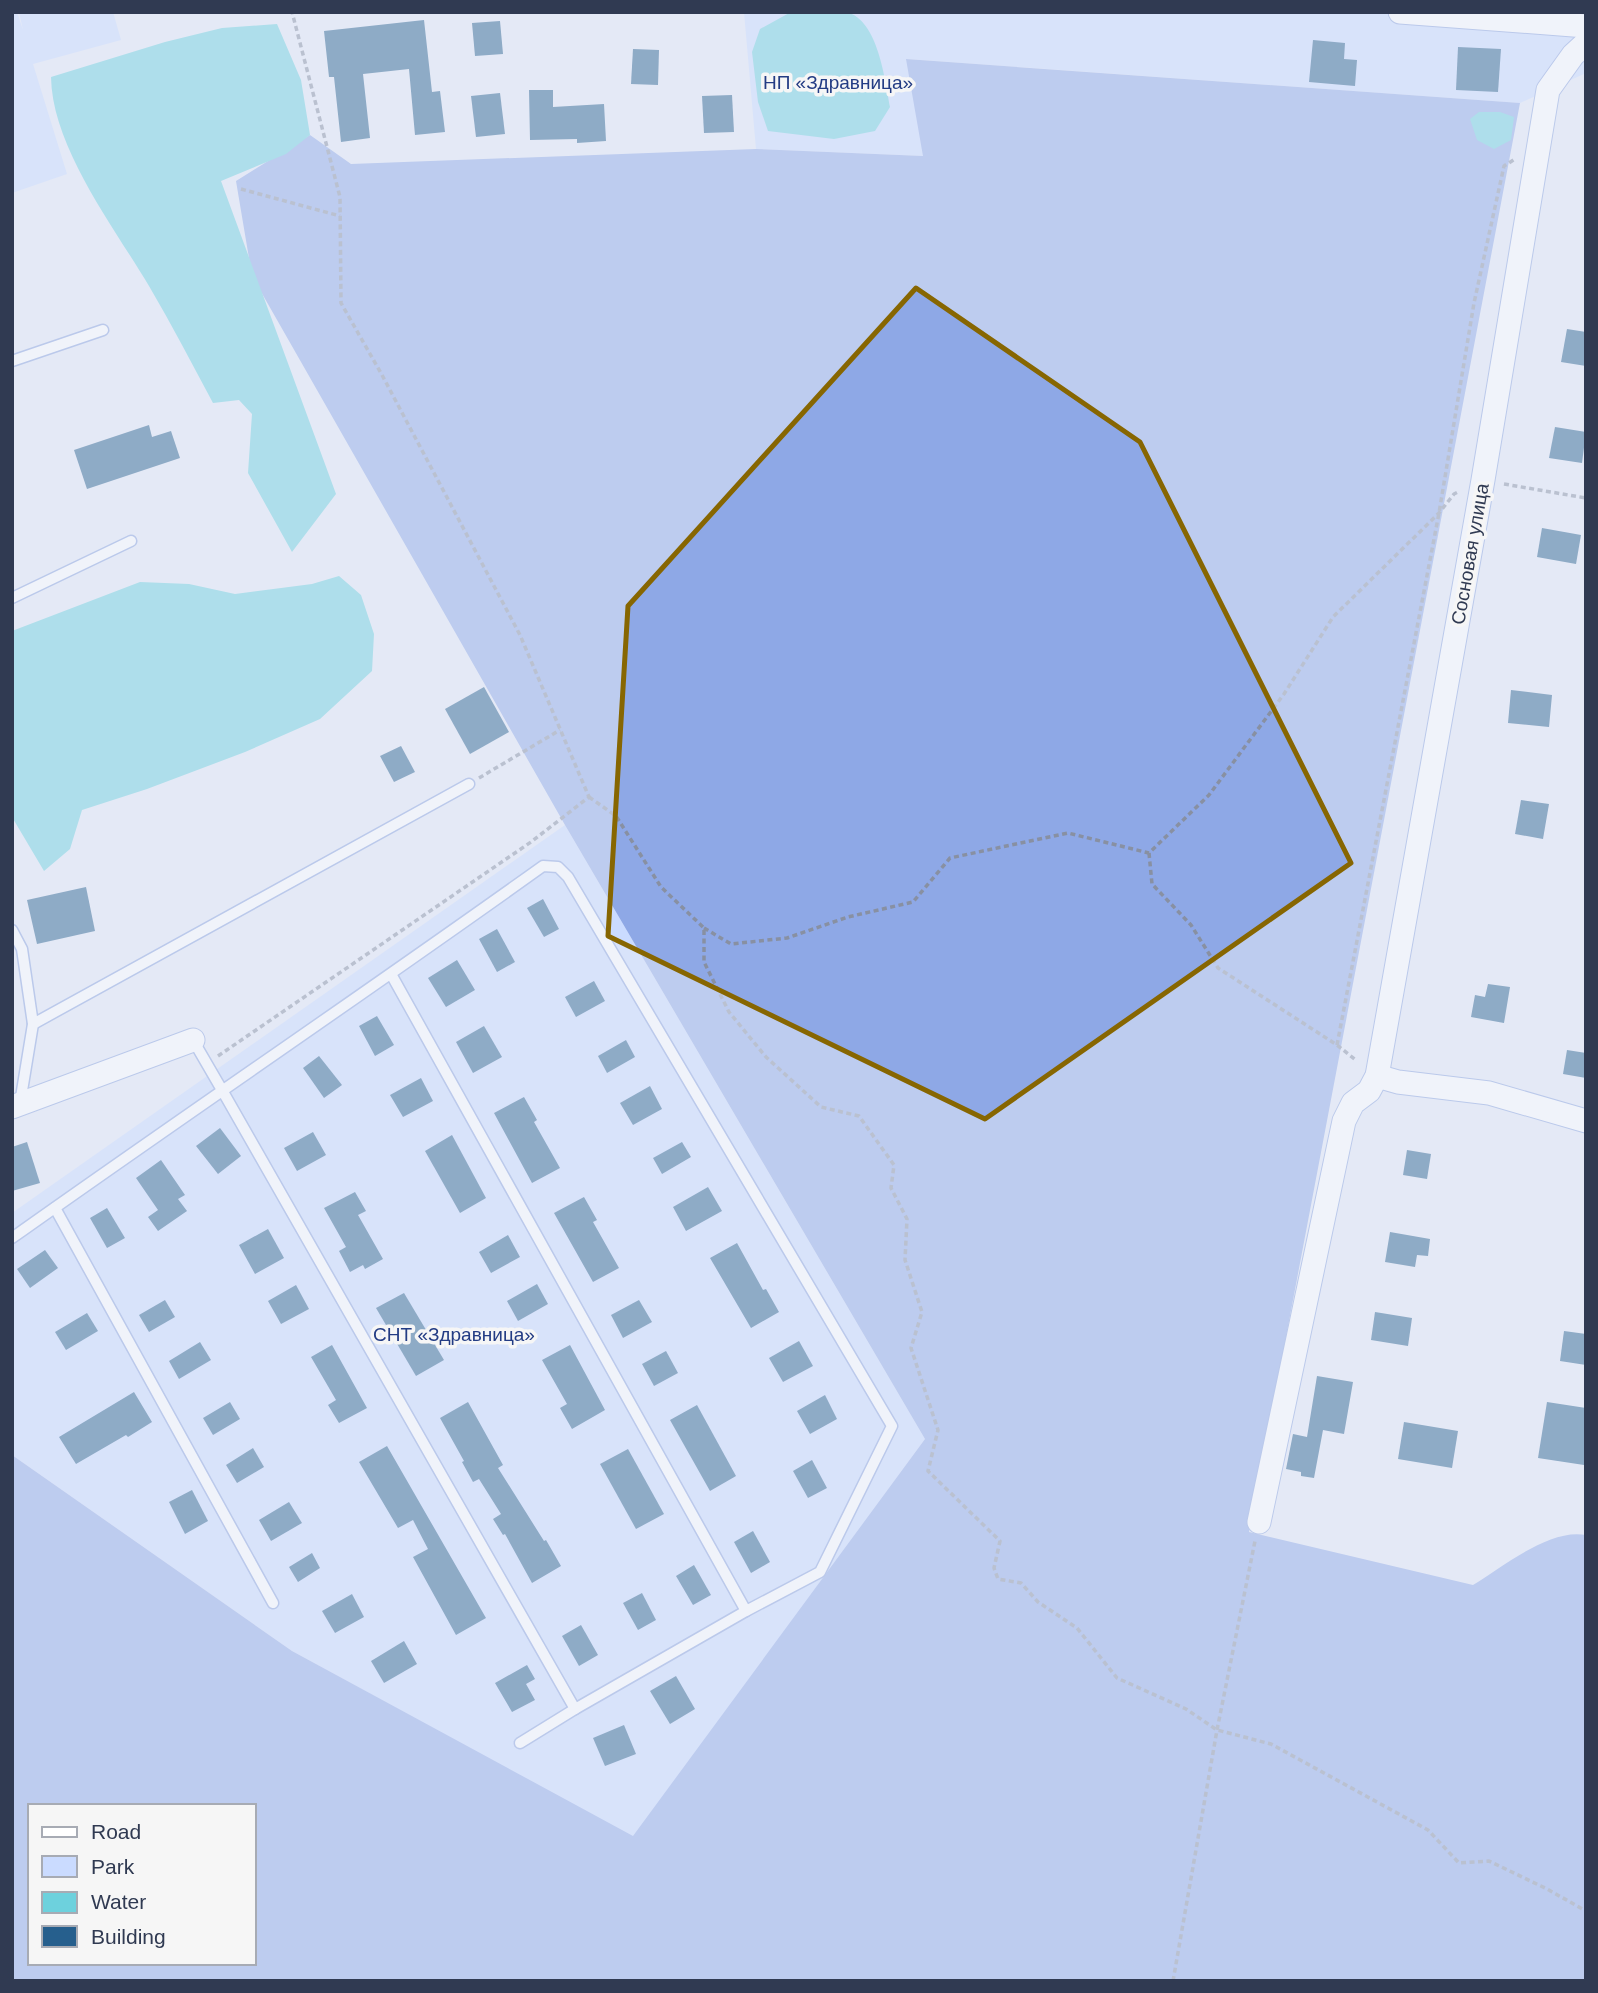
<svg xmlns="http://www.w3.org/2000/svg" width="1598" height="1993" viewBox="0 0 1598 1993" font-family="Helvetica,sans-serif">
<style>
.green{fill:#cadbff}
.forest{fill:#8ea8e6;fill-rule:evenodd}
.water{fill:#6dd1dd}
.building{fill:#265f8d}
.lines{fill:none;stroke-linecap:round;stroke-linejoin:round}
.lane-casing{stroke:#8aa3dd;stroke-width:13}
.street-casing{stroke:#8aa3dd;stroke-width:25}
.path{stroke:#8890a2;stroke-width:3.5;stroke-dasharray:5 3.5;stroke-linecap:butt}
.lane{stroke:#fff;stroke-width:10}
.street{stroke:#fff;stroke-width:23}
.marked{fill:none;stroke:#876601;stroke-width:5;stroke-linejoin:round}
.labels{text-anchor:middle;dominant-baseline:central;stroke-width:7;stroke-linejoin:round;paint-order:stroke}
.park-label{font-size:19px;fill:#233c84;stroke:#f6f6f6}
.street-label{font-size:19px;fill:#303a52;stroke:#f6f6f6}
</style>
<rect width="100%" height="100%" fill="#e4e9f6"/>
<g class="green">
<path d="M 12,12 L 17,12 L 23,30 L 19,12 L 113,12 L 121,40 L 33,64 L 67,174 L 12,193 Z"/>
<path d="M 744,12 L 1586,12 L 1586,73 L 1520,103 L 907,59 L 924,156 L 756,149 Z"/>
<path d="M 565,825 L 925,1439 L 633,1837 L 292,1651 L 12,1455 L 12,1213 Z"/>
</g>
<path class="forest" d="M 906,59 L 1520,103 L 1249,1532 L 1473,1585 C 1504,1566 1550,1528 1586,1535 L 1586,1981 L 12,1981 L 12,1455 L 292,1651 L 633,1836 L 925,1439 L 565,825 L 252,276 L 236,181 L 310,135 L 351,164 L 756,149 L 923,156 ZM 30,1806 L 254,1806 L 254,1963 L 30,1963 Z"/>
<g class="water">
<path d="M 791,12 C 808,12 829,9 846,12 C 878,19 885,80 890,107 L 875,131 L 834,139 L 768,131 L 758,102 L 752,52 L 760,29 Z"/>
<path d="M 277,24 L 301,80 L 310,135 L 286,154 L 221,181 L 336,494 L 292,552 L 248,473 L 252,414 L 239,400 L 213,403 C 192,364 172,325 149,286 C 114,227 52,147 51,77 L 165,42 L 222,28 Z"/>
<path d="M 1479,112 L 1500,112 L 1514,117 L 1511,140 L 1494,149 L 1477,140 L 1470,119 Z"/>
<path d="M 339,576 L 361,595 L 374,634 L 372,671 L 320,719 L 245,752 L 147,789 L 82,810 L 70,849 L 44,871 L 12,817 L 12,631 L 140,582 L 189,584 L 235,594 L 312,584 Z"/>
</g>
<g class="building">
<path d="M 424,20 L 432,92 L 440,91 L 445,132 L 415,135 L 409,69 L 363,74 L 370,138 L 341,142 L 334,77 L 329,77 L 324,31 Z"/>
<path d="M 500,21 L 503,54 L 475,56 L 472,23 Z"/>
<path d="M 1313,40 L 1345,43 L 1344,59 L 1357,60 L 1355,86 L 1309,82 Z"/>
<path d="M 1458,47 L 1501,49 L 1498,92 L 1456,90 Z"/>
<path d="M 633,49 L 659,50 L 658,85 L 631,84 Z"/>
<path d="M 529,90 L 553,90 L 553,107 L 604,104 L 606,141 L 577,143 L 577,139 L 530,140 Z"/>
<path d="M 500,93 L 505,134 L 476,137 L 471,96 Z"/>
<path d="M 732,95 L 734,132 L 704,133 L 702,96 Z"/>
<path d="M 1567,329 L 1586,332 L 1586,366 L 1561,362 Z"/>
<path d="M 149,425 L 152,437 L 171,431 L 180,458 L 87,489 L 74,450 Z"/>
<path d="M 1555,427 L 1586,432 L 1582,463 L 1549,458 Z"/>
<path d="M 1542,528 L 1581,535 L 1576,564 L 1537,557 Z"/>
<path d="M 484,687 L 509,732 L 470,754 L 445,709 Z"/>
<path d="M 1511,690 L 1552,695 L 1549,727 L 1508,723 Z"/>
<path d="M 401,746 L 415,772 L 394,782 L 380,756 Z"/>
<path d="M 1521,800 L 1549,804 L 1543,839 L 1515,834 Z"/>
<path d="M 86,887 L 95,931 L 37,944 L 27,900 Z"/>
<path d="M 543,899 L 559,929 L 544,937 L 527,908 Z"/>
<path d="M 497,929 L 515,962 L 497,972 L 479,939 Z"/>
<path d="M 457,960 L 475,990 L 446,1007 L 428,978 Z"/>
<path d="M 594,981 L 605,1001 L 576,1017 L 565,997 Z"/>
<path d="M 1488,984 L 1510,987 L 1504,1023 L 1471,1017 L 1475,995 L 1485,997 Z"/>
<path d="M 377,1016 L 394,1045 L 375,1056 L 359,1026 Z"/>
<path d="M 484,1026 L 502,1057 L 473,1073 L 456,1042 Z"/>
<path d="M 626,1040 L 635,1057 L 607,1073 L 598,1056 Z"/>
<path d="M 1567,1050 L 1586,1053 L 1586,1078 L 1563,1074 Z"/>
<path d="M 319,1056 L 342,1085 L 324,1098 L 303,1068 Z"/>
<path d="M 421,1078 L 433,1101 L 403,1117 L 390,1095 Z"/>
<path d="M 650,1086 L 662,1109 L 633,1125 L 620,1103 Z"/>
<path d="M 524,1097 L 537,1120 L 534,1122 L 560,1168 L 532,1183 L 494,1113 Z"/>
<path d="M 220,1128 L 241,1156 L 218,1174 L 196,1146 Z"/>
<path d="M 313,1132 L 326,1155 L 297,1171 L 284,1148 Z"/>
<path d="M 452,1135 L 486,1198 L 460,1213 L 425,1151 Z"/>
<path d="M 27,1142 L 40,1183 L 12,1191 L 12,1147 Z"/>
<path d="M 682,1142 L 691,1157 L 662,1174 L 653,1158 Z"/>
<path d="M 1407,1150 L 1431,1154 L 1427,1179 L 1403,1175 Z"/>
<path d="M 161,1160 L 185,1195 L 178,1199 L 187,1211 L 158,1231 L 148,1217 L 158,1210 L 136,1178 Z"/>
<path d="M 708,1187 L 722,1211 L 686,1231 L 673,1207 Z"/>
<path d="M 355,1192 L 366,1211 L 358,1215 L 383,1259 L 365,1269 L 363,1265 L 350,1272 L 339,1251 L 346,1247 L 324,1208 Z"/>
<path d="M 584,1197 L 597,1220 L 593,1222 L 619,1268 L 593,1282 L 554,1213 Z"/>
<path d="M 107,1208 L 125,1238 L 107,1248 L 90,1218 Z"/>
<path d="M 268,1229 L 284,1258 L 255,1274 L 239,1245 Z"/>
<path d="M 1390,1232 L 1430,1239 L 1428,1256 L 1417,1255 L 1415,1267 L 1385,1262 Z"/>
<path d="M 508,1235 L 520,1257 L 491,1273 L 479,1252 Z"/>
<path d="M 737,1243 L 763,1290 L 766,1289 L 779,1312 L 751,1328 L 710,1258 Z"/>
<path d="M 45,1250 L 58,1268 L 30,1288 L 17,1269 Z"/>
<path d="M 537,1284 L 548,1304 L 518,1321 L 507,1301 Z"/>
<path d="M 296,1285 L 309,1309 L 281,1324 L 268,1301 Z"/>
<path d="M 404,1293 L 444,1360 L 416,1376 L 376,1308 Z"/>
<path d="M 165,1300 L 175,1317 L 149,1332 L 139,1315 Z"/>
<path d="M 639,1300 L 652,1322 L 623,1338 L 611,1315 Z"/>
<path d="M 1375,1312 L 1412,1318 L 1408,1346 L 1371,1340 Z"/>
<path d="M 87,1313 L 98,1331 L 66,1350 L 55,1332 Z"/>
<path d="M 1564,1331 L 1586,1334 L 1586,1365 L 1560,1361 Z"/>
<path d="M 799,1341 L 813,1366 L 783,1382 L 769,1358 Z"/>
<path d="M 200,1342 L 211,1360 L 179,1379 L 169,1361 Z"/>
<path d="M 332,1345 L 367,1408 L 339,1423 L 328,1405 L 336,1400 L 311,1357 Z"/>
<path d="M 570,1345 L 605,1410 L 572,1429 L 560,1408 L 567,1404 L 542,1360 Z"/>
<path d="M 666,1351 L 678,1373 L 654,1386 L 642,1364 Z"/>
<path d="M 1317,1376 L 1353,1382 L 1344,1434 L 1323,1430 L 1314,1478 L 1301,1476 L 1301,1472 L 1286,1469 L 1293,1434 L 1307,1437 Z"/>
<path d="M 134,1392 L 152,1422 L 128,1437 L 126,1435 L 76,1464 L 59,1437 Z"/>
<path d="M 825,1395 L 837,1419 L 810,1434 L 797,1411 Z"/>
<path d="M 230,1402 L 240,1419 L 213,1435 L 203,1418 Z"/>
<path d="M 468,1402 L 503,1465 L 498,1468 L 544,1541 L 546,1540 L 561,1566 L 532,1583 L 505,1534 L 503,1535 L 493,1519 L 501,1514 L 479,1479 L 473,1482 L 462,1462 L 464,1461 L 440,1418 Z"/>
<path d="M 1547,1402 L 1586,1408 L 1584,1465 L 1538,1458 Z"/>
<path d="M 697,1405 L 736,1476 L 710,1491 L 670,1420 Z"/>
<path d="M 1404,1422 L 1458,1431 L 1452,1468 L 1398,1459 Z"/>
<path d="M 387,1446 L 486,1618 L 456,1635 L 413,1557 L 428,1549 L 413,1520 L 398,1528 L 359,1462 Z"/>
<path d="M 253,1448 L 264,1467 L 237,1483 L 226,1465 Z"/>
<path d="M 628,1449 L 664,1514 L 636,1529 L 600,1464 Z"/>
<path d="M 812,1460 L 827,1488 L 808,1498 L 793,1471 Z"/>
<path d="M 192,1490 L 208,1521 L 185,1534 L 169,1502 Z"/>
<path d="M 289,1502 L 302,1523 L 271,1541 L 259,1520 Z"/>
<path d="M 753,1531 L 770,1562 L 751,1573 L 734,1542 Z"/>
<path d="M 312,1553 L 320,1568 L 298,1582 L 289,1567 Z"/>
<path d="M 694,1565 L 711,1595 L 693,1605 L 676,1576 Z"/>
<path d="M 642,1593 L 656,1620 L 638,1630 L 623,1603 Z"/>
<path d="M 352,1594 L 364,1617 L 335,1633 L 322,1611 Z"/>
<path d="M 581,1625 L 598,1655 L 579,1666 L 562,1636 Z"/>
<path d="M 404,1641 L 417,1664 L 384,1683 L 371,1661 Z"/>
<path d="M 527,1665 L 535,1679 L 526,1684 L 535,1700 L 512,1712 L 495,1683 Z"/>
<path d="M 676,1676 L 695,1709 L 670,1724 L 650,1691 Z"/>
<path d="M 624,1725 L 636,1754 L 605,1766 L 593,1738 Z"/>
</g>
<g class="lines">
<g class="lane-casing">
<g id="lane">
<path d="M 12,361 L 103,330"/>
<path d="M 12,598 L 131,541"/>
<path d="M 12,930 L 22,949 L 33,1024 L 20,1103"/>
<path d="M 391,974 L 746,1611"/>
<path d="M 33,1024 L 469,784"/>
<path d="M 55,1208 L 273,1603"/>
<path d="M 12,1238 C 188,1113 367,992 543,866 L 558,867 L 568,877 L 892,1426 L 820,1572 L 746,1611 L 575,1709 L 222,1090 L 193,1040"/>
<path d="M 520,1743 L 575,1709"/>
</g>
</g>
<g class="street-casing">
<g id="street">
<path d="M 1400,12 L 1586,26"/>
<path d="M 1377,1076 L 1398,1082 L 1489,1093 L 1586,1121"/>
<path d="M 12,1107 L 193,1040"/>
<path d="M 1259,1522 L 1344,1121 L 1353,1103 L 1369,1091 L 1377,1076 L 1483,480 L 1548,90 L 1573,55 L 1586,43"/>
</g>
</g>
<g class="path">
<path d="M 241,189 L 340,216"/>
<path d="M 1504,484 L 1586,498"/>
<path d="M 479,778 L 560,730"/>
<path d="M 589,797 L 616,816 L 661,887 L 704,928 L 704,962 L 729,1012 L 766,1057 L 821,1107 L 859,1116 L 894,1165 L 891,1188 L 907,1219 L 905,1260 L 922,1312 L 911,1348 L 938,1430 L 928,1471 L 1000,1541 L 994,1568 L 998,1579 L 1021,1583 L 1038,1602 L 1077,1628 L 1117,1678 L 1186,1709 L 1217,1730 L 1271,1744 L 1428,1830 L 1459,1863 L 1489,1861 L 1547,1889 L 1586,1911"/>
<path d="M 1149,853 L 1152,884 L 1191,925 L 1218,968 L 1337,1045 L 1357,1061"/>
<path d="M 704,928 L 731,944 L 787,938 L 848,917 L 913,902 L 950,858 L 1068,833 L 1149,853 L 1209,795 L 1284,694 L 1333,617 L 1439,513 L 1454,494 L 1460,491"/>
<path d="M 1337,1045 L 1439,513 L 1474,303 L 1504,166 L 1515,159"/>
<path d="M 218,1056 L 531,842 L 589,797 L 520,635 L 382,375 L 341,303 L 340,197 L 292,12"/>
<path d="M 1173,1981 L 1217,1730 L 1255,1541"/>
</g>
<use href="#lane" class="lane"/>
<use href="#street" class="street"/>
</g>
<path d="M0 0H1598V1993H0ZM 916,288 L 1140,442 L 1351,863 L 985,1119 L 608,936 L 628,606 Z" fill="#e4e9f6" fill-opacity=".55" fill-rule="evenodd"/>
<path class="marked" d="M 916,288 L 1140,442 L 1351,863 L 985,1119 L 608,936 L 628,606 Z"/>
<g class="labels">
<g class="park-label">
<text x="838" y="82">НП «Здравница»</text>
<text x="454" y="1334">СНТ «Здравница»</text>
</g>
<g class="street-label">
<text transform="translate(1470 554) rotate(-80)">Сосновая улица</text>
</g>
</g>
<rect width="1598" height="1993" fill="none" stroke="#303a52" stroke-width="28"/>
<rect x="28" y="1804" width="228" height="161" fill="#f6f6f6" stroke="#a7abb4" stroke-width="2"/>
<rect x="42" y="1827" width="35" height="10" fill="#ffffff" stroke="#a7abb4" stroke-width="2"/>
<text x="91" y="1839" font-size="21" fill="#303a52">Road</text>
<rect x="42" y="1856" width="35" height="21" fill="#cadbff" stroke="#a7abb4" stroke-width="2"/>
<text x="91" y="1874" font-size="21" fill="#303a52">Park</text>
<rect x="42" y="1892" width="35" height="21" fill="#6dd1dd" stroke="#a7abb4" stroke-width="2"/>
<text x="91" y="1909" font-size="21" fill="#303a52">Water</text>
<rect x="42" y="1926" width="35" height="21" fill="#265f8d" stroke="#a7abb4" stroke-width="2"/>
<text x="91" y="1944" font-size="21" fill="#303a52">Building</text>
</svg>
